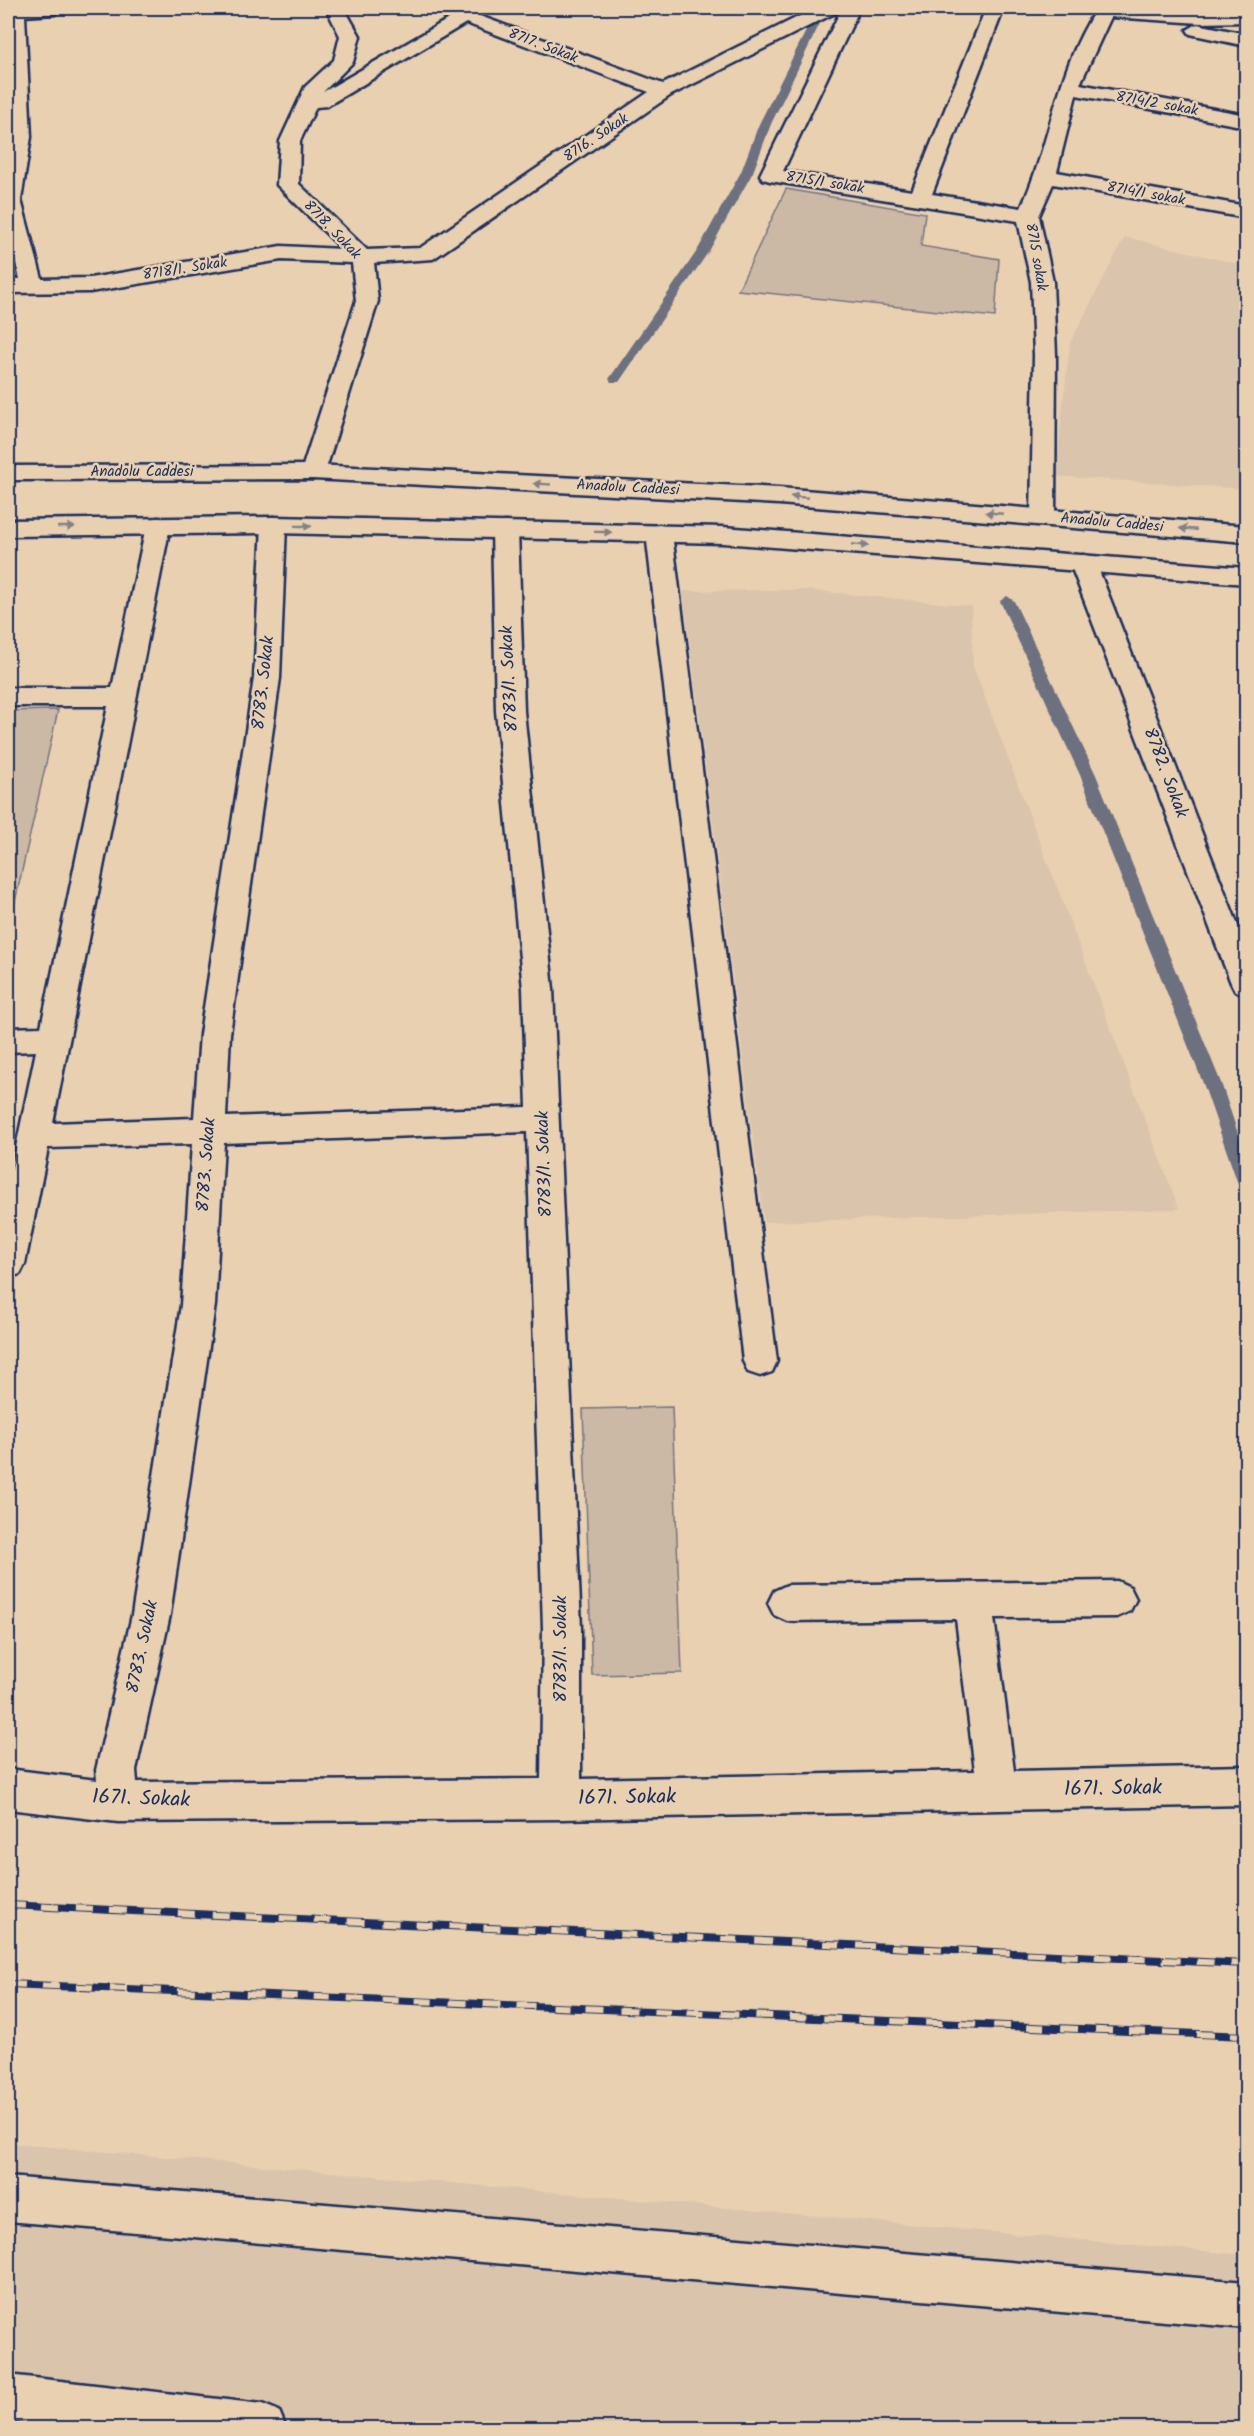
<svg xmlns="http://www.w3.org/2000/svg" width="1254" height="2436" viewBox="0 0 1254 2436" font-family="Kalam,sans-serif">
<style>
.built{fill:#dac4ab}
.green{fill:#cbb8a5;stroke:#737482;stroke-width:1.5}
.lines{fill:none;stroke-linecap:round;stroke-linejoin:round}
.stream{fill:#6c6f7f;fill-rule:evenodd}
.minor-casing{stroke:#1b2f5e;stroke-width:5}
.highway-casing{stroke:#1b2f5e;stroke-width:5}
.minor{fill:#e9d0b1;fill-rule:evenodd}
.highway{fill:#e9d0b1;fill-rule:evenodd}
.rail-casing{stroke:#1b2f5e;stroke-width:8}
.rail{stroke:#e9d0b1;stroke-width:6;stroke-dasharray:17;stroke-linecap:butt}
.oneway{fill:#828088}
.labels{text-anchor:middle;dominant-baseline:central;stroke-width:5;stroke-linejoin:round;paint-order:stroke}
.far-street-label{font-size:15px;fill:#1b2f5e;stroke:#e9d0b1}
.street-label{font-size:18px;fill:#1b2f5e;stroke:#e9d0b1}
.near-street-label{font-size:21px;fill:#1b2f5e;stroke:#e9d0b1}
</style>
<rect width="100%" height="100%" fill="#e9d0b1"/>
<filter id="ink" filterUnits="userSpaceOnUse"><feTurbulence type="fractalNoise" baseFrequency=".0167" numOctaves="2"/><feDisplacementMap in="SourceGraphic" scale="12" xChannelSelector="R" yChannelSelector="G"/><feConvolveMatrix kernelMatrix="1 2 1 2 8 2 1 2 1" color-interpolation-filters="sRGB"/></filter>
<g filter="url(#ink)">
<g class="built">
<path d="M 1125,237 L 1246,266 L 1246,489 L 1055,476 L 1070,343 Z"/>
<path d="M 805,590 L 971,606 L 973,666 L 1179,1209 L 764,1222 L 683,591 Z"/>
<path d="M 8,2143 L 1246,2255 L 1246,2428 L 8,2428 Z"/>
</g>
<g class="green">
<path d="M 786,189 L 925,213 L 921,246 L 999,259 L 995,317 L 738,290 Z"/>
<path d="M 58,710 L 8,933 L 8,711 Z"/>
<path d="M 672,1407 L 682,1673 L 592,1675 L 583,1409 Z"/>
</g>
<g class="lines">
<g class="stream">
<path d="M 792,8 L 804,8 L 811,12 L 806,15 Z"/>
<path d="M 818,14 L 823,17 L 771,124 L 753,172 L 709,251 L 619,382 L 611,382 L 609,379 L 697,251 L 741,172 L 759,124 L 813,17 Z"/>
<path d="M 1007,596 L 1014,601 L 1096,775 L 1221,1083 L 1246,1157 L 1246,1188 L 1240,1186 L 1237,1181 L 1203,1083 L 1080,775 L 1000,601 Z"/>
</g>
<g class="minor-casing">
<g id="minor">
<path d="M 8,8 L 64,8 L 55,14 L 25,16 L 31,137 L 21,200 L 42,279 L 90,278 L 281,246 L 342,249 L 277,185 L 280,141 L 305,87 L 334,60 L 340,36 L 326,8 L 344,8 L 360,36 L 353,62 L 323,92 L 464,10 L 663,84 L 816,8 L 839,8 L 837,12 L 671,95 L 433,259 L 374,263 L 378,301 L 325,472 L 322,477 L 313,479 L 304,477 L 301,472 L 356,301 L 352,263 L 281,260 L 90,292 L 8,293 L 8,279 L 20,279 L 8,231 L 8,155 L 11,137 ZM 466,23 L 649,92 L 420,248 L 367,250 L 299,184 L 300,141 L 316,107 L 327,106 Z"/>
<path d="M 842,8 L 860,8 L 783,171 L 912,191 L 986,8 L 1004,8 L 932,194 L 1021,208 C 1051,143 1056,69 1097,8 L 1246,10 L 1246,22 L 1200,23 L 1111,17 L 1080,84 L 1246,115 L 1246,127 L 1076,95 L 1057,172 L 1246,206 L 1246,218 L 1053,184 L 1039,216 L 1053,282 L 1056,355 L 1055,517 L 1052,522 L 1043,525 L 1034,522 L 1031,517 L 1034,355 L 1031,282 L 1018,221 L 770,181 L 763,179 L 760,175 Z"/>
<path d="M 1197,24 L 1246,34 L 1246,46 L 1190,34 L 1187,30 Z"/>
<path d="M 274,517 L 283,519 L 286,525 L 280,678 L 230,1034 L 226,1117 L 527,1107 L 523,989 L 496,711 L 492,530 L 496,524 L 505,522 L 514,524 L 518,530 L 524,711 L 553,989 L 581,1628 L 581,1779 L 975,1771 L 956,1619 L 787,1621 L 774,1615 L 768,1603 L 774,1591 L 787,1585 L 1117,1581 L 1130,1587 L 1136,1599 L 1130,1611 L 1117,1617 L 994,1618 L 1014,1771 L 1246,1766 L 1246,1805 L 561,1819 L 118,1822 L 8,1809 L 8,1769 L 97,1780 L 96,1770 L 132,1615 L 181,1305 L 192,1144 L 48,1148 L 25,1264 L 20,1274 L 8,1278 L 8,1186 L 36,1051 L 8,1052 L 8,1028 L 41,1027 L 108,706 L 8,706 L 8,688 L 112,688 L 146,526 L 149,520 L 158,518 L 167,520 L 170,526 L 53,1123 L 194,1118 L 200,1034 L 254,678 L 262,525 L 265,519 ZM 527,1132 L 543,1628 L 541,1779 L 137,1782 L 136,1770 L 170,1615 L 215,1305 L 224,1143 Z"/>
<path d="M 659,525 L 668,527 L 672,533 L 777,1361 L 772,1372 L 760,1376 L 748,1372 L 743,1361 L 646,533 L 650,527 Z"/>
<path d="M 1083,555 L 1092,557 L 1096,563 L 1246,946 L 1246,994 L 1235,991 L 1231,983 L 1070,563 L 1074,557 Z"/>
<path d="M 8,2177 L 1246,2282 L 1246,2328 L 8,2221 Z"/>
<path d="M 8,2375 L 262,2404 L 279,2411 L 286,2428 L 68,2428 L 8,2421 Z"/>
</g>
</g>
<g class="highway-casing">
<g id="highway">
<path d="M 313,465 L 779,488 L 1246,526 L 1246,542 L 779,504 L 313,479 L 8,480 L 8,466 Z"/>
<path d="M 274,517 L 723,527 L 1246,568 L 1246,584 L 723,543 L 274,533 L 8,536 L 8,520 Z"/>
</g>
</g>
<use href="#minor" class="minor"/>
<use href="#highway" class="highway"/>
<g class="rail-casing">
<g id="rail">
<path d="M 8,1905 L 1246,1964"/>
<path d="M 8,1984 L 1246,2036"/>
</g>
</g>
<use href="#rail" class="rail"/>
</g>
<defs><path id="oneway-solid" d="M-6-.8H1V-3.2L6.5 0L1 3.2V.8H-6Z" transform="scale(1.5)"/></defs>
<g class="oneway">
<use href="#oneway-solid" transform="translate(542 484) rotate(-177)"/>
<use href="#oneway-solid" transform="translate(799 497) rotate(-175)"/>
<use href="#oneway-solid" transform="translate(994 513) rotate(-175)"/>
<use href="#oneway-solid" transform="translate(303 526) rotate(1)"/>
<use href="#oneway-solid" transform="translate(66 527)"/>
<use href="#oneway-solid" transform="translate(1188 529) rotate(-175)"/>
<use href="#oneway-solid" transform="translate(603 532) rotate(1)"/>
<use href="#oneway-solid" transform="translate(860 545) rotate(5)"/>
</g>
</g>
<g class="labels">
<g class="far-street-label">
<text transform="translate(543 46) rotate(21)">8717. Sokak</text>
<text transform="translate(1157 104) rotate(10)">8714/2 sokak</text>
<text transform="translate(596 138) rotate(-34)">8716. Sokak</text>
<text transform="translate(825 183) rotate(9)">8715/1 sokak</text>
<text transform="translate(1146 194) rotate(10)">8714/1 sokak</text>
<text transform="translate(332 230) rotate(46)">8718. Sokak</text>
<text transform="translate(1036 257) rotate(80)">8715 sokak</text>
<text transform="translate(185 269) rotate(-9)">8718/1. Sokak</text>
<text x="142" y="472">Anadolu Caddesi</text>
<text transform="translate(628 488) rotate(3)">Anadolu Caddesi</text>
<text transform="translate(1112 523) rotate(5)">Anadolu Caddesi</text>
</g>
<g class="street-label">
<text transform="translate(510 679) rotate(-93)">8783/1. Sokak</text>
<text transform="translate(264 683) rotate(-84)">8783. Sokak</text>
<text transform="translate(1165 773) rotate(69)">8782. Sokak</text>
<text transform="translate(545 1164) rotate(-92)">8783/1. Sokak</text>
<text transform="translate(207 1165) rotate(-86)">8783. Sokak</text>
<text transform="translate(143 1647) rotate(-78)">8783. Sokak</text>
<text transform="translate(561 1649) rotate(-90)">8783/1. Sokak</text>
</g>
<g class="near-street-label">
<text transform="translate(1113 1789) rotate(-1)">1671. Sokak</text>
<text transform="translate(627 1798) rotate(-1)">1671. Sokak</text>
<text transform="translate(141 1799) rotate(2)">1671. Sokak</text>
</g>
</g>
<rect width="1254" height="2436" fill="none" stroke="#e9d0b1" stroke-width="30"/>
<rect x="15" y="15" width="1224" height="2406" fill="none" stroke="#1b2f5e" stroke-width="2" filter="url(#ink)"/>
</svg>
